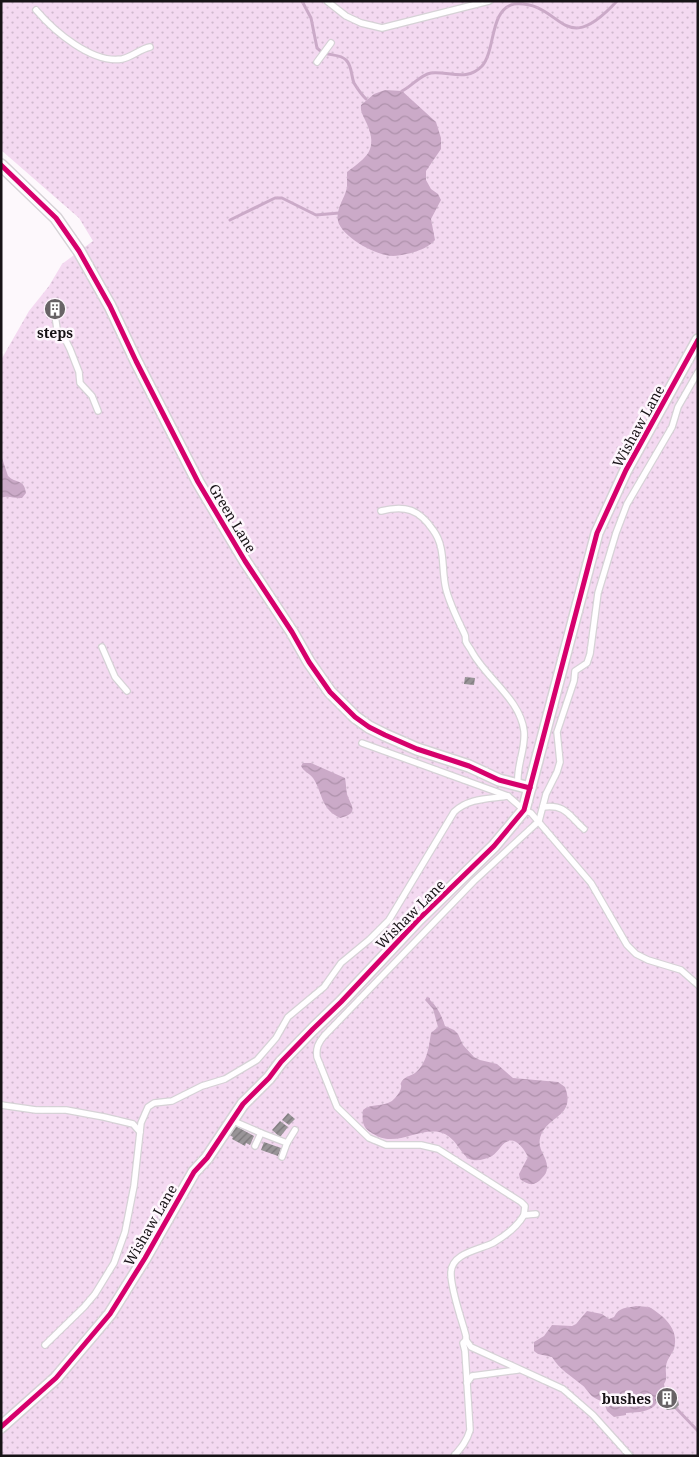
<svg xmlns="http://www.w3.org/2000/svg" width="699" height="1457" viewBox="0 0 699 1457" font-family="'Noto Serif',serif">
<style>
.grass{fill:url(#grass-dots)}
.water{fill:url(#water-waves)}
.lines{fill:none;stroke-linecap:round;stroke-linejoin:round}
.stream{stroke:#cbaac8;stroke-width:3}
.building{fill:url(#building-hatch)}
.lane-casing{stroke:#d6d2d6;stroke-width:8}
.street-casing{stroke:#d6d2d6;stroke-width:14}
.lane{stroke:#fffeff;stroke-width:5.5}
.street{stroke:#fffeff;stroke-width:11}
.cycleway-casing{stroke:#fef7fd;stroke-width:8}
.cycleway{stroke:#d6006c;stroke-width:5}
.labels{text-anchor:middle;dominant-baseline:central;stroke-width:5;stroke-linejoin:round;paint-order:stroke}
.poi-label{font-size:14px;font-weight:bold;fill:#171316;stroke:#fef7fd}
.street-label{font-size:14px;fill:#171316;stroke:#fef7fd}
</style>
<defs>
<pattern id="grass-dots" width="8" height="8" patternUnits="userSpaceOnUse" patternTransform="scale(1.25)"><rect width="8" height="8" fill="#f4d9f1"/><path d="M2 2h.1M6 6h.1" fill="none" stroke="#d0b9ce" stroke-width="1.8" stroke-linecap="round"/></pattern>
<pattern id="water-waves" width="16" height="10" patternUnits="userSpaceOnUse" patternTransform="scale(1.25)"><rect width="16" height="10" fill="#cbaac8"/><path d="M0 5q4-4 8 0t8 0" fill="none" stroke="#ae91ab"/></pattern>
<pattern id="building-hatch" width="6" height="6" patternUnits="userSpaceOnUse" patternTransform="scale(1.25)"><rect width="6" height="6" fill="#999598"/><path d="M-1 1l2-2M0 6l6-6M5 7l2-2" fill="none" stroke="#7c787b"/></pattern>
</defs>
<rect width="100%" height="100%" fill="#fdf8fc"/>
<path class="grass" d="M 1,1 L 698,1 L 698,1456 L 1,1456 L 1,360 L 29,311 L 49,286 L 62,264 L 93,241 L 79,218 L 1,150 Z"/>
<g class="water">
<path d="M 385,90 L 402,91 L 436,122 L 441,138 L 441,149 L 426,171 L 426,180 L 431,189 L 438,194 L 441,200 L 431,219 L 435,240 C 427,250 407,255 393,256 C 377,256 346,239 339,224 C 334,210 345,199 347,187 C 347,182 347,177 347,172 C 367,157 378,150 367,124 C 364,117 360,112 361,105 L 374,94 Z"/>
<path d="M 1,455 L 8,476 C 16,484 24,478 26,493 L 22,498 C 14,499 9,495 1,498 Z"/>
<path d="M 303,763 L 311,763 L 345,778 C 346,783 346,789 347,794 C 350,805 361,813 340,818 C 320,808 323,793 313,778 C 309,773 304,772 301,766 Z"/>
<path d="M 427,997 L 430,998 L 430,1000 C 438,1007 442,1017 445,1026 L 454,1030 L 458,1034 L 463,1045 L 474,1057 L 480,1060 L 497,1064 L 513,1078 L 558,1082 L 565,1087 C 575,1114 553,1115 543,1131 C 533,1148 548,1155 547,1168 C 547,1172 545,1175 542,1178 C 535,1186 529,1186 520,1179 L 519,1174 L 528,1157 C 525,1151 522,1146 516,1142 C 504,1136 500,1151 492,1156 C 486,1159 479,1161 473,1160 C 461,1159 458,1136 439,1132 C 416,1128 394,1149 372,1133 C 362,1127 362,1121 363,1110 C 371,1103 383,1107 392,1101 C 395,1098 400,1093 401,1088 C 402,1083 399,1086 402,1081 C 406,1076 411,1076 415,1073 C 427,1064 429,1046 431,1033 L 438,1027 L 433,1009 L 425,1000 Z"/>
<path d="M 636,1306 L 649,1307 C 663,1315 680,1329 674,1349 C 672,1354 667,1359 666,1366 C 665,1372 668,1379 664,1384 C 666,1394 666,1396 658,1401 C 656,1403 655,1406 653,1407 C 645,1413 635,1412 626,1413 L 626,1415 L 614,1417 L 607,1411 L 604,1402 C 599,1400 593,1398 590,1394 C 587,1391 585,1387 582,1385 C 571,1376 559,1369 552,1357 L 538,1354 L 534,1351 L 534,1342 L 544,1336 L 552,1325 L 572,1326 L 576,1324 L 587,1311 L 602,1314 L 609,1319 L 614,1317 C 619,1307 626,1308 636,1306 Z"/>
</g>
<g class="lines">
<g class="stream">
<path d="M 302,1 L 311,18 L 317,48 C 326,58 338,52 346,60 C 352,65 351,76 354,83 C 357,88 362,95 366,99"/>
<path d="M 664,1 L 669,1"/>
<path d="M 402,91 C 412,86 420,75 431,73 C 449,71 467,82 482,66 C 496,50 489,10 514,4 C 563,0 561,62 617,1"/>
<path d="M 230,220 L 275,198 L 282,198 L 316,215 L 339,213"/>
<path d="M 674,1406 L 698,1431"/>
</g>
</g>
<g class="building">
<path d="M 465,677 L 475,678 L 474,685 L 464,684 Z"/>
<path d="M 288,1113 L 295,1119 L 289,1125 L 282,1120 Z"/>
<path d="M 280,1121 L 288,1127 L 280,1137 L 272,1130 Z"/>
<path d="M 232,1124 L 254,1136 L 250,1145 L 246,1143 L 245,1146 L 232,1139 L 233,1137 L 227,1134 Z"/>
<path d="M 264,1142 L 281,1148 L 278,1156 L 261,1150 Z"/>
<path d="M 663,1389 L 677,1395 L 679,1405 L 675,1409 L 667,1410 L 655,1400 Z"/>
</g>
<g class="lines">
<g class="lane-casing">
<g id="lane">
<path d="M 327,1 L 346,16 L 361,23 L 382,28 L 489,1"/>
<path d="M 36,10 C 54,31 92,64 122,59 C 132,57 140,49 150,47"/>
<path d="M 317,62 L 331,43"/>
<path d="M 55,315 L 57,329 L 65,339 L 70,349 L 79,372 L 80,383 L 92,396 L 98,411"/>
<path d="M 381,511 C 405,505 419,509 433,530 C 446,547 441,569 446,589 C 450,605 458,620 465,635 C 466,637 465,640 466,642 C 467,645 471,649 472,652 C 487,679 520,699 524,731 C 526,749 516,766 518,784"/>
<path d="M 102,647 L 115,677 L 127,691"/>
<path d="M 362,743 L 508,796 L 524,810 L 531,813 L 591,883 L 627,945 L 636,954 L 648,960 L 681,970 L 698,985"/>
<path d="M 543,807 C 566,804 569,816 584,829"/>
<path d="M 1,1105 L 36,1110 L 66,1110 L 104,1117 L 133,1124 L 140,1132"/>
<path d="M 231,1120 L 261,1133 L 287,1143"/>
<path d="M 255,1146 L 261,1133"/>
<path d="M 282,1157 L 287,1143 L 295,1130"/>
<path d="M 536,1214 L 524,1215 L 525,1206 L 521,1202 L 438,1149 L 421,1145 L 386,1145 L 369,1138 L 337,1107 L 317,1057 C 316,1048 318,1043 324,1036 L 474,881 L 539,821 L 546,794 L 557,772 L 560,762 L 557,732 L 574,681 L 575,671 L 587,663 L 590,654 L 598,593 L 616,533 L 627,504 L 672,427 L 678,407 L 698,372"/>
<path d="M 466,1340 L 471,1347 L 563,1389 L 593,1415 L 630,1456"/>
<path d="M 45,1345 L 84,1307 L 95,1294 L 114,1263 L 125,1232 L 134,1186 L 141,1123 L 148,1107 L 154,1103 L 172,1101 L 202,1086 L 225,1079 L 257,1060 L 276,1038 L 288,1017 L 324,987 L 341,963 L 370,939 L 389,920 L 454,812 C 469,798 488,799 508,796"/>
<path d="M 467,1383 L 472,1376 L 518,1370"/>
<path d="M 454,1456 C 461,1448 467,1441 470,1430 L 465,1351 L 463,1343 L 466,1340 L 466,1336 C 462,1320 450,1288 451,1272 C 452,1253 479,1250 493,1243 C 505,1236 517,1227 524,1215"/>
</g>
</g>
<g class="street-casing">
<g id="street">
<path d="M 1,165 L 56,218 L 79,251 L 110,306 L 136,361 L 198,482 L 245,561 L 292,632 L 309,662 L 330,692 L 355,717 L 369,727 L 385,735 L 417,749 L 469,766 L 499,780 L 530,788"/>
<path d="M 1,1427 L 56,1378 L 110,1314 L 145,1258 L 194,1172 L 207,1158 L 243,1104 L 269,1078 L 281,1062 L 313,1029 L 341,1002 L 419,919 L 494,846 L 524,810 L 597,533 L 626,470 L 698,340"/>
</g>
</g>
<use href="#lane" class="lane"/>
<use href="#street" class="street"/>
<g class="cycleway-casing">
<g id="cycleway">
<path d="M 1,165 L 56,218 L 79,251 L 110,306 L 136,361 L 198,482 L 245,561 L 292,632 L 309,662 L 330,692 L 355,717 L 369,727 L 385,735 L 417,749 L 469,766 L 499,780 L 530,788"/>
<path d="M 1,1427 L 56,1378 L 110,1314 L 145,1258 L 194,1172 L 207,1158 L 243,1104 L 269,1078 L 281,1062 L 313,1029 L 341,1002 L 419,919 L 494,846 L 524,810 L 597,533 L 626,470 L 698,340"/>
</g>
</g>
<use href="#cycleway" class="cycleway"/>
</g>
<defs>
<g id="building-disc" transform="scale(1.125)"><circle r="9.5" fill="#686366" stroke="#fef7fd"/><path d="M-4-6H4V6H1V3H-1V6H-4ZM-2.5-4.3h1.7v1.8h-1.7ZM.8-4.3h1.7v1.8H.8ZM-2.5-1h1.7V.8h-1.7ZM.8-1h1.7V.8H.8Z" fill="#fff"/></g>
</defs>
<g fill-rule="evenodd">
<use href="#building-disc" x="55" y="309"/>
<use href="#building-disc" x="667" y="1398"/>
</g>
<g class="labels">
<g class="poi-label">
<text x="55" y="332">steps</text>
<text x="651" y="1398" text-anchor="end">bushes</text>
</g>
<g class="street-label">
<text transform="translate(638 426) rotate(-61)">Wishaw Lane</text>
<text transform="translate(233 518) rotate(59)">Green Lane</text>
<text transform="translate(410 914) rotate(-45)">Wishaw Lane</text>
<text transform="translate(150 1225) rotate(-60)">Wishaw Lane</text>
</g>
</g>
<rect width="699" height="1457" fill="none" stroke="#171316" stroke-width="5"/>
</svg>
